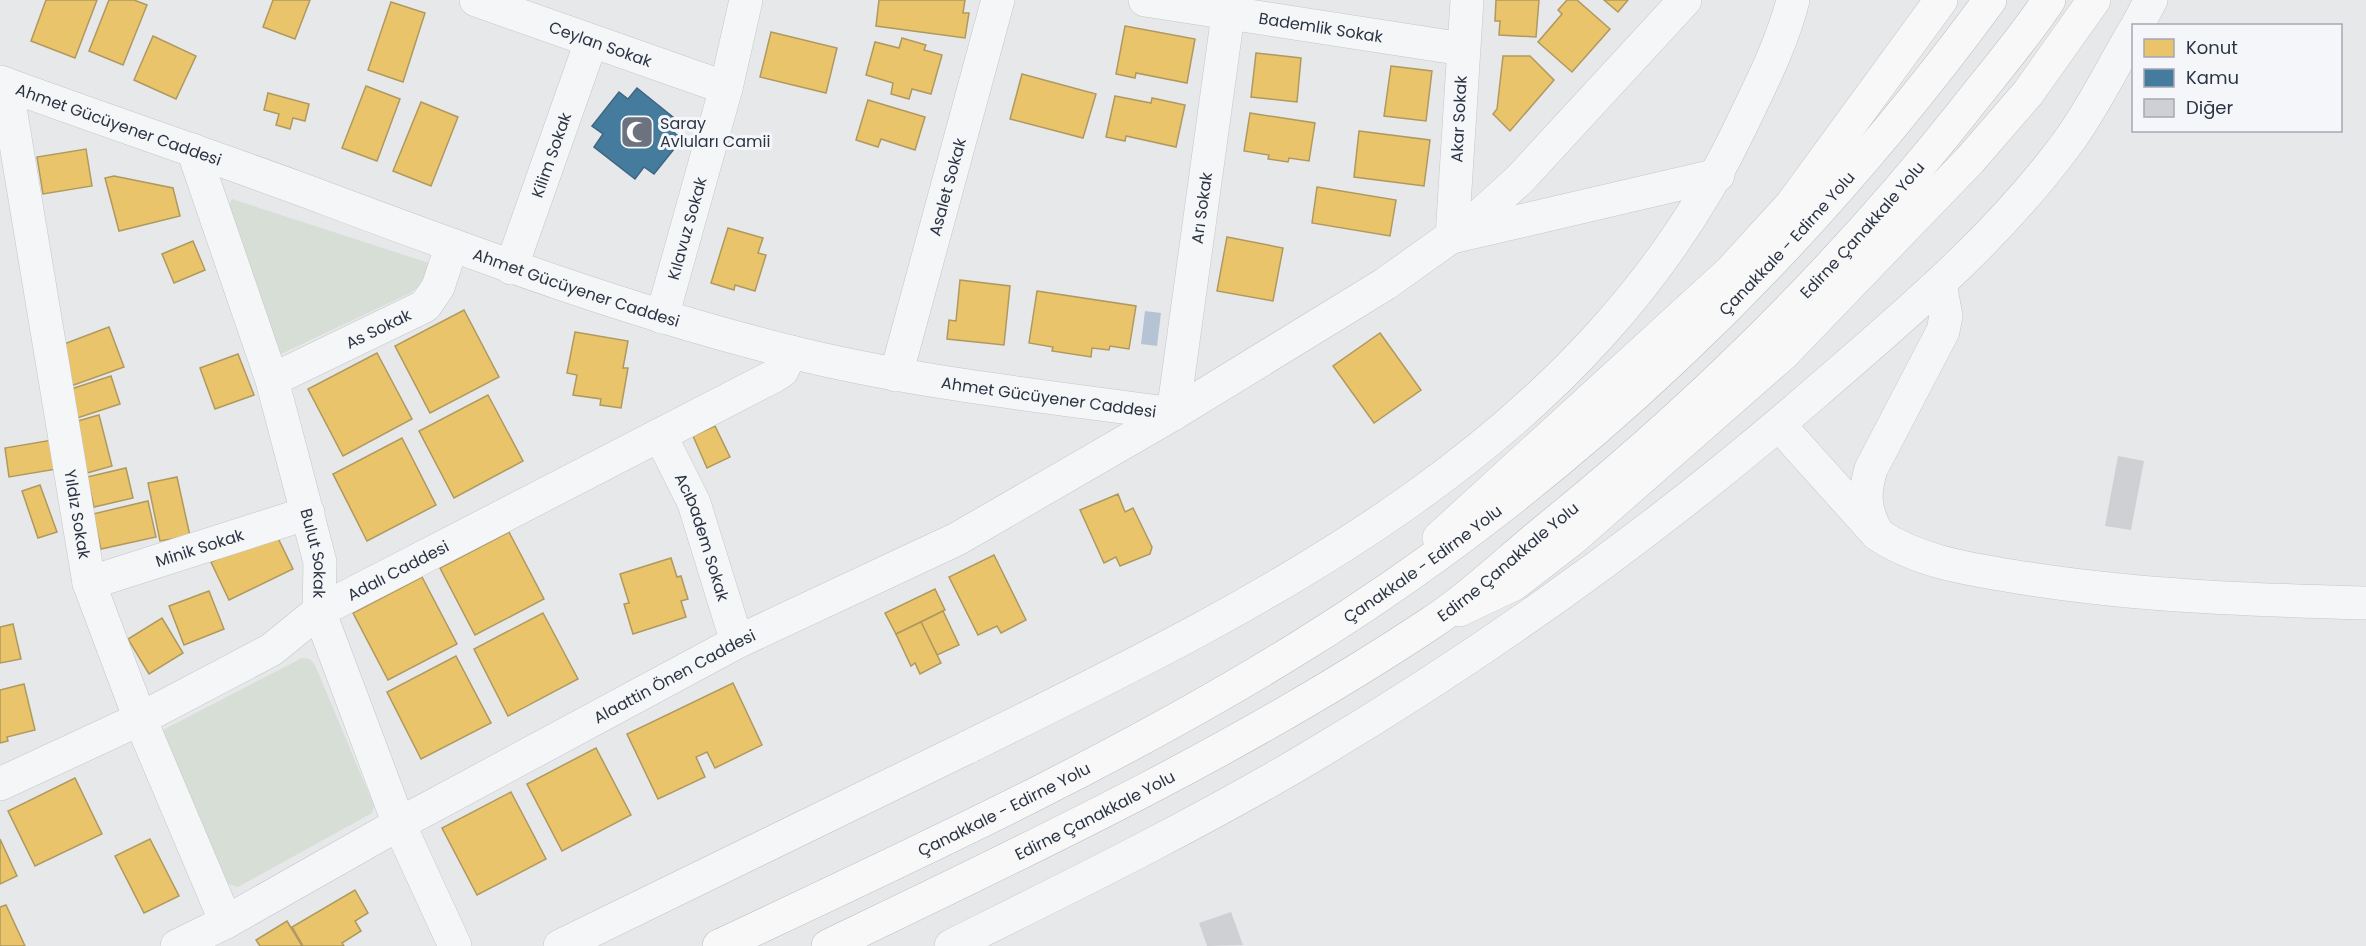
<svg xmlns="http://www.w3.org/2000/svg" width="2366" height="946" viewBox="0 0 2366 946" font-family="Poppins,sans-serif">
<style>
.green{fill:#d6ded6}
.water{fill:#b4c4d5}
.homes{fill:#e9c46a;stroke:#b0995f;stroke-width:1.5}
.public{fill:#457b9d;stroke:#3d6683;stroke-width:1.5}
.building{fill:#ced0d3}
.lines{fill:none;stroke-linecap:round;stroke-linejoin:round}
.minor-casing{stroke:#c4c6c8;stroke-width:34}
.secondary-casing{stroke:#c4c6c8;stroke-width:34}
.trunk-casing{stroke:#b8bbbf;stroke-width:34}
.minor{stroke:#f5f6f7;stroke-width:33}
.secondary{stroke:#f8f8f8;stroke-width:33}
.trunk{stroke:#f8f8f8;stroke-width:33}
.labels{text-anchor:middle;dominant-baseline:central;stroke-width:6;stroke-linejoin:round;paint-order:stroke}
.street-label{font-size:16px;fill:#2b3445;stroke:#f4f6f9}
.poi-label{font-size:16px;fill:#2b3445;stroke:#f4f6f9;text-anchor:start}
</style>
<rect width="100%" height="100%" fill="#e6e8ea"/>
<g class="green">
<path d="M 232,199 L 429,263 L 420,286 L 410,293 L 279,355 L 226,210 Z"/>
<path d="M 302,658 L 310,659 L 315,665 L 374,806 L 372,813 L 238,887 L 225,883 L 163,730 Z"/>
</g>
<path class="water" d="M 1145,311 L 1161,313 L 1157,346 L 1141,344 Z"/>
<g class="homes">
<path d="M 46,0 L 97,0 L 75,58 L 31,41 Z"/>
<path d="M 109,0 L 134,0 L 147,5 L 123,65 L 89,51 Z"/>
<path d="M 273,0 L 310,0 L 295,39 L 263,27 Z"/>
<path d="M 879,0 L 965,0 L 963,13 L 969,13 L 965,38 L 876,26 Z"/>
<path d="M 1496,0 L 1539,0 L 1536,37 L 1499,35 L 1500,21 L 1495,21 Z"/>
<path d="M 1567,0 L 1577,0 L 1610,29 L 1572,72 L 1538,42 L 1562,14 L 1558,10 Z"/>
<path d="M 1604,0 L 1628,0 L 1618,12 Z"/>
<path d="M 391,2 L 425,13 L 403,82 L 368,70 Z"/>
<path d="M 1125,26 L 1195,39 L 1187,83 L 1136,73 L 1135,78 L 1116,74 Z"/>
<path d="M 771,32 L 837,48 L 826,93 L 760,77 Z"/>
<path d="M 153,36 L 196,56 L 176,99 L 134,80 Z"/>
<path d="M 902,38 L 926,45 L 924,50 L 942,55 L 931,94 L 912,89 L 909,99 L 891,94 L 893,83 L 866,75 L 875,42 L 899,48 Z"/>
<path d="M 1256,53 L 1301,58 L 1297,102 L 1251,97 Z"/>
<path d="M 1503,56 L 1530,56 L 1554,80 L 1510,131 L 1493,114 L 1497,109 Z"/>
<path d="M 1391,66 L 1432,71 L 1426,121 L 1384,116 Z"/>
<path d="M 1022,74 L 1096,94 L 1083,138 L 1010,119 Z"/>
<path d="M 366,86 L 400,99 L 377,161 L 342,148 Z"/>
<path d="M 268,93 L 309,104 L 305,121 L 293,118 L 290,129 L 276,125 L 279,114 L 264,110 Z"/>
<path d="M 1115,96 L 1151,103 L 1152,98 L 1185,105 L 1176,147 L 1126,136 L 1125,141 L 1106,137 Z"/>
<path d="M 868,100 L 925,117 L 915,150 L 881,139 L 878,147 L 856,140 Z"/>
<path d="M 421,102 L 458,117 L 431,186 L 393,171 Z"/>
<path d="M 1250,113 L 1315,123 L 1309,161 L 1289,158 L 1288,162 L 1268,159 L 1269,155 L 1244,151 Z"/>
<path d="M 1359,131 L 1430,140 L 1424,186 L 1354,177 Z"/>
<path d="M 86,149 L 92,186 L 43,194 L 37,157 Z"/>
<path d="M 114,176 L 173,188 L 180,216 L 119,231 L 105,178 Z"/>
<path d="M 1317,187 L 1396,200 L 1390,236 L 1312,223 Z"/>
<path d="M 728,228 L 763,238 L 758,253 L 766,255 L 755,291 L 735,285 L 734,290 L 711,283 Z"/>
<path d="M 1227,237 L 1283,248 L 1273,301 L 1217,291 Z"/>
<path d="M 193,241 L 205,270 L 174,283 L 162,254 Z"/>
<path d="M 960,280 L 1010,286 L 1004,345 L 947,339 L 949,320 L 956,321 Z"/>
<path d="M 1037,291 L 1136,306 L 1129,349 L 1110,346 L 1109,350 L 1092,348 L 1091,357 L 1052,351 L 1053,347 L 1029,343 Z"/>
<path d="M 464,310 L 499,377 L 430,413 L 395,346 Z"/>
<path d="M 109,327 L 124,367 L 71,386 L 64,344 Z"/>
<path d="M 575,332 L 628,341 L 623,368 L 628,368 L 621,408 L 600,405 L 601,399 L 573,395 L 577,375 L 567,373 Z"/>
<path d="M 1380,333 L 1421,390 L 1374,423 L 1333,366 Z"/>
<path d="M 377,353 L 412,419 L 343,456 L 308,389 Z"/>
<path d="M 238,354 L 254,395 L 215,409 L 200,368 Z"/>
<path d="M 111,376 L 120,404 L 77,418 L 68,390 Z"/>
<path d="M 488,395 L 523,461 L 454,498 L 419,431 Z"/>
<path d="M 99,415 L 112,466 L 87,473 L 74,422 Z"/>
<path d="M 715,426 L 730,457 L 707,468 L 693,436 Z"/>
<path d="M 402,438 L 436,505 L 367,541 L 333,474 Z"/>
<path d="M 52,440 L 57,469 L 9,477 L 5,448 Z"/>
<path d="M 126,468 L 133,498 L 94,507 L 87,477 Z"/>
<path d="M 177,477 L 190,536 L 160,541 L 148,483 Z"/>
<path d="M 40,485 L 57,532 L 38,538 L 22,491 Z"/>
<path d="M 1118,494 L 1125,512 L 1133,508 L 1152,547 L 1150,554 L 1120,566 L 1116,557 L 1104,563 L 1080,510 Z"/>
<path d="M 148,501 L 156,537 L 101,549 L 93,514 Z"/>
<path d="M 275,532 L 293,569 L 229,600 L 211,562 Z"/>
<path d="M 509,532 L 544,599 L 475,635 L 440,568 Z"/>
<path d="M 994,555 L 1026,620 L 1001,633 L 997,626 L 978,635 L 949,577 Z"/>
<path d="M 671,558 L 677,577 L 681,576 L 688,599 L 681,601 L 686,617 L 633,634 L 624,604 L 629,603 L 620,574 Z"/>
<path d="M 422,577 L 457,644 L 388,680 L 353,613 Z"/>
<path d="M 935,589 L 945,610 L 896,634 L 885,613 Z"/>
<path d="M 209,591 L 224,629 L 184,645 L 169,606 Z"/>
<path d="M 943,611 L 959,645 L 937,655 L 921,622 Z"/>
<path d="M 543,613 L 578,679 L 508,716 L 474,649 Z"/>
<path d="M 162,618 L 183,653 L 149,674 L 128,639 Z"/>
<path d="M 921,622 L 941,663 L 920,674 L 915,663 L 911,666 L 896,634 Z"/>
<path d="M 13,624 L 21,659 L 0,663 L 0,627 Z"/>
<path d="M 456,656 L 491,723 L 421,759 L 387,692 Z"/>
<path d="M 733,683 L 762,745 L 715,768 L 707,752 L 696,757 L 705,777 L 658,799 L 627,734 Z"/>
<path d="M 24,684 L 35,730 L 7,737 L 8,741 L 0,743 L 0,690 Z"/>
<path d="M 596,748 L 631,815 L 562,851 L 527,784 Z"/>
<path d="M 75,778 L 102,834 L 35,866 L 8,811 Z"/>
<path d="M 511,792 L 546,859 L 477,895 L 442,828 Z"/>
<path d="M 0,839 L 17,876 L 0,884 Z"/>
<path d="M 150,839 L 179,896 L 144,913 L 115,856 Z"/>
<path d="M 355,890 L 368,913 L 355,921 L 361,931 L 342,943 L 344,946 L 303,946 L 292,927 Z"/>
<path d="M 6,905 L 25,946 L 0,946 L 0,907 Z"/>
<path d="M 287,921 L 302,946 L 260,946 L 256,940 Z"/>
</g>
<path class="public" d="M 637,88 L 678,121 L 671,130 L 682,139 L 654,174 L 644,167 L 635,179 L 594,147 L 603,134 L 592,126 L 619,92 L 628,99 Z"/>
<g class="building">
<path d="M 2118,456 L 2144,461 L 2131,530 L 2105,526 Z"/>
<path d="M 1231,912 L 1243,945 L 1207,946 L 1199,923 Z"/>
</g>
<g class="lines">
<g class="minor-casing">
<g id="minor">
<path id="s1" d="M 476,0 L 726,88"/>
<path id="s2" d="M 1145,0 L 1463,49"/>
<path d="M 1467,0 L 1452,237 L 1718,175"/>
<path d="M 2137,26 L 2151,0"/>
<path id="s3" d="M 0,82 C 98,118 197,151 295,187 C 459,248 621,310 791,352 C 916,383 1045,396 1173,414"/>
<path id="s4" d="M 6,84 L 89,583 L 140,719 L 226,922"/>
<path id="s5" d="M 193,150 L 272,380 L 320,562 L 319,611 L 399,824 L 455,946"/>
<path id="s6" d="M 511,268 L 591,42"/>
<path id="s7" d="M 662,317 L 726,88 L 746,0"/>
<path id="s8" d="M 896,375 L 998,0"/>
<path id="s9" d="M 272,380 L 425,306 L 438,287 L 452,245"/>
<path id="s10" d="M 1173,414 L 1230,0"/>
<path d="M 1779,425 L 1877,534 C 1920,563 1974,570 2024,578 C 2138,596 2251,600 2366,603"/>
<path id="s11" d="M 660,435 L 694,503 L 737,642"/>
<path d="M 1875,529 C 1864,507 1864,492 1871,469 L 1943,331 L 1946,316 L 1940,284"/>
<path id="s12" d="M 89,583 L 308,513"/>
<path id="s13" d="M 0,784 L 140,719 L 271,650 L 319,611 L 774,376 L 782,371 L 791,352"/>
<path id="s14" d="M 177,946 L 226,922 L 399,824 L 737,642 L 957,539 L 1173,414 L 1385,284 L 1476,219 L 1520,179 L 1685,0"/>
<path d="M 560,946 C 696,880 831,814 966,748 C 1267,600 1589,445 1741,126 C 1760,86 1782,44 1793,0"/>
<path d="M 951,946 C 1069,887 1188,829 1302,762 C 1483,655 1655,532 1814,394 C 1904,316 1997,239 2068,142 C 2093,108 2112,68 2134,31"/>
</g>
</g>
<g class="secondary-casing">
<g id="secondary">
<path d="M 1439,538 L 1730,272 L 1792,204 L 1941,0"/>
<path d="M 1459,610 L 1514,584 L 1571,540 L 1783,354 L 1970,160 L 2028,93 L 2094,0"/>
</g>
</g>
<g class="trunk-casing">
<g id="trunk">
<path id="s15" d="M 719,946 C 916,853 1115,762 1300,647 C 1570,480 1802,256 1990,0"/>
<path id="s16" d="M 828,946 C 1034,847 1240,750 1431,623 C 1472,596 1509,560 1547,529 C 1701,405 1840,267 1963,112 C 1992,75 2023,39 2049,0"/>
</g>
</g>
<use href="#minor" class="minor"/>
<use href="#secondary" class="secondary"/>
<use href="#trunk" class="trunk"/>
</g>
<defs>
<g id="mosque-square" transform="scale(1.725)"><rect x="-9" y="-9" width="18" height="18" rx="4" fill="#6c737f" stroke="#f4f6f9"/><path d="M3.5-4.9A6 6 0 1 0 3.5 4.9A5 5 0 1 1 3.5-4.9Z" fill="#fff"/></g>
</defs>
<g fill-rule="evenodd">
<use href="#mosque-square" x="637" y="132"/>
</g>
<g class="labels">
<g class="street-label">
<text stroke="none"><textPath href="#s2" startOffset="178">Bademlik Sokak</textPath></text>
<text stroke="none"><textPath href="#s1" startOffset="132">Ceylan Sokak</textPath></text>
<text transform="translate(1459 119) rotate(-87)">Akar Sokak</text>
<text stroke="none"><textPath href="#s3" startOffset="126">Ahmet Gücüyener Caddesi</textPath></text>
<text stroke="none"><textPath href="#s6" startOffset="120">Kilim Sokak</textPath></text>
<text stroke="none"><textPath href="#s8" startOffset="195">Asalet Sokak</textPath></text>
<text stroke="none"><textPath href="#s10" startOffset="208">Arı Sokak</textPath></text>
<text stroke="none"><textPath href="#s7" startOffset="92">Kılavuz Sokak</textPath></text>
<text stroke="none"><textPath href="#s16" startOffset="1269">Edirne Çanakkale Yolu</textPath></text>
<text stroke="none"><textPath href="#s15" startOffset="1288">Çanakkale - Edirne Yolu</textPath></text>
<text stroke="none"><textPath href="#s3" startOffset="612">Ahmet Gücüyener Caddesi</textPath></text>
<text stroke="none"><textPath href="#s9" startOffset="118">As Sokak</textPath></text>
<text stroke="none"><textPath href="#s3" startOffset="1098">Ahmet Gücüyener Caddesi</textPath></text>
<text stroke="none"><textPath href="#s4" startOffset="436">Yıldız Sokak</textPath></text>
<text stroke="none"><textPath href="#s11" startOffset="111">Acıbadem Sokak</textPath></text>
<text stroke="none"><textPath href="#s12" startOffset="116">Minik Sokak</textPath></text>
<text stroke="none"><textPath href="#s5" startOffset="422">Bulut Sokak</textPath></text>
<text stroke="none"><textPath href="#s16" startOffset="783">Edirne Çanakkale Yolu</textPath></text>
<text stroke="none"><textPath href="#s15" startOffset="802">Çanakkale - Edirne Yolu</textPath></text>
<text stroke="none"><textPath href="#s13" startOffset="453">Adalı Caddesi</textPath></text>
<text stroke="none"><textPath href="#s14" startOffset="566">Alaattin Önen Caddesi</textPath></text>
<text stroke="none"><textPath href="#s15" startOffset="316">Çanakkale - Edirne Yolu</textPath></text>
<text stroke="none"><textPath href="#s16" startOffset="297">Edirne Çanakkale Yolu</textPath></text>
</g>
<g class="poi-label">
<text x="660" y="123">Saray<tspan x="660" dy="18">Avluları Camii</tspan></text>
</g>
</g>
<rect x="2132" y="24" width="210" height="108" fill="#f4f6f9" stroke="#a4a8b1" stroke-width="1.5"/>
<rect x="2144" y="39" width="30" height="18" fill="#e9c46a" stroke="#a4a8b1" stroke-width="1.5"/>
<text x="2186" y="54" font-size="18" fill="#2b3445">Konut</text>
<rect x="2144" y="69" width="30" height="18" fill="#457b9d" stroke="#a4a8b1" stroke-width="1.5"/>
<text x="2186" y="84" font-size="18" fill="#2b3445">Kamu</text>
<rect x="2144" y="99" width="30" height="18" fill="#ced0d3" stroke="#a4a8b1" stroke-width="1.5"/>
<text x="2186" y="114" font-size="18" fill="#2b3445">Diğer</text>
</svg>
